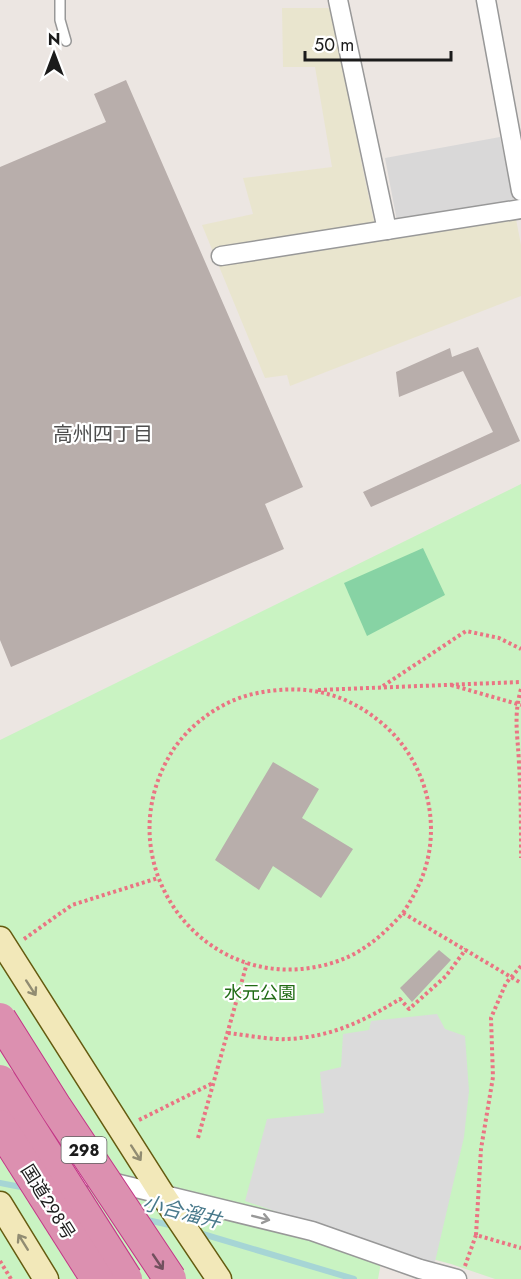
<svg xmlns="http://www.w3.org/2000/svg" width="521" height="1279" viewBox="0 0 521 1279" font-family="Jost,'Noto Sans JP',sans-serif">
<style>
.residential{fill:#d9d8d8}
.farmland{fill:#e9e5ce}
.park{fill:#c9f3c2}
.pitch{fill:#87d3a4}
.parking{fill:#dbdbdb}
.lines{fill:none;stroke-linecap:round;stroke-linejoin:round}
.stream{stroke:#a6d5d5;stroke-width:6}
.building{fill:#b8aeab}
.lane-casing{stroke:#989898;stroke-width:12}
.street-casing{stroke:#989898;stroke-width:21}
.secondary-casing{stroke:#655b10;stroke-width:27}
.path{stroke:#ea7483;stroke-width:4;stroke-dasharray:3 3;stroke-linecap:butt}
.lane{stroke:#fff;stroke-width:9}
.street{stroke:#fff;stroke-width:18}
.secondary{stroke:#f2e8b9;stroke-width:24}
.highway-bridge-casing{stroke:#c33586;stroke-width:34;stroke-linecap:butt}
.highway-bridge{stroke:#dc90b0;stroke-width:32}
.oneway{stroke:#918c72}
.oneway2{stroke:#989898}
.oneway3{stroke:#72505e}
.labels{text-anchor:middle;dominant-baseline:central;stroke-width:4.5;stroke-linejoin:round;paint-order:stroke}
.shield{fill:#fff;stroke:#5f5f5f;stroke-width:1.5}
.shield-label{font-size:16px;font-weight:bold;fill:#1b1b1b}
.park-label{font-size:18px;fill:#226c16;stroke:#fff}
.street-label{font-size:18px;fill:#1b1b1b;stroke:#fff}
.neighbourhood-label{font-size:20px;fill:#4e4e4e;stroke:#fff}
.water-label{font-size:20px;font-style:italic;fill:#48798b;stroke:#fff}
</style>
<rect width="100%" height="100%" fill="#ece6e2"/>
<path class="residential" d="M 500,137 L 514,201 L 397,221 L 385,158 Z"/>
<path class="farmland" d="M 282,8 L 333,8 L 362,165 L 378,240 L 516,219 L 521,245 L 521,296 L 290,386 L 287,375 L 265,378 L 202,225 L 253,214 L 243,178 L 332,167 L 315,67 L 283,67 Z"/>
<path class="park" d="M 521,484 L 521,1279 L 495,1279 L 451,1264 L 384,1246 L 378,1279 L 0,1279 L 0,740 Z"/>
<path class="pitch" d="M 423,548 L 445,595 L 367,636 L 344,583 Z"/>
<path class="parking" d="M 437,1014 L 445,1029 L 465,1036 L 469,1091 L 464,1137 L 434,1266 L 245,1201 L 267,1119 L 324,1113 L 320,1072 L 341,1067 L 343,1034 L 369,1030 L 371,1021 Z"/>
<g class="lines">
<g class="stream">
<path d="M 0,1183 L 26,1188"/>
<path d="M 143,1219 L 174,1226"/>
<path d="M 196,1232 L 354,1279"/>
</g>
</g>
<g class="building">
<path d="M 126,80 L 303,487 L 265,504 L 284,549 L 11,667 L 0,640 L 0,167 L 106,122 L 94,94 Z"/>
<path d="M 478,347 L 520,441 L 371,507 L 363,492 L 493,432 L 463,371 L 399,397 L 396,372 L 450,348 L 452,357 Z"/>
<path d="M 273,762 L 319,789 L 302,818 L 353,849 L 321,898 L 273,866 L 259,890 L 215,860 Z"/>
<path d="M 439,950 L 451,960 L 412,1002 L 400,988 Z"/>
</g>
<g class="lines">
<g class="lane-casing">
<path id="lane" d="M 60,0 L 60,20 L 66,41"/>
</g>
<g class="street-casing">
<g id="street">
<path d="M 338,0 L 387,230"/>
<path d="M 486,0 L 521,191"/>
<path d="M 221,256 L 521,209"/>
<path d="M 54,1168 L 312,1231 L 420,1269 L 457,1279"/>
</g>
</g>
<g class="secondary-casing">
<g id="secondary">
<path d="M 0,939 L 162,1194 L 219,1279"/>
<path d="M 0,1204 L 46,1279"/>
</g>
</g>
<g class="path">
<path d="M 451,685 L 521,705"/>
<path d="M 383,686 L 466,631 L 499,638 L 521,649"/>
<path d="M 521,689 C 513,717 518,736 519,764 C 521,795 521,827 521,858"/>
<path d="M 318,690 L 521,682"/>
<path d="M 403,913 C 412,899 420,885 425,869 C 441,818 424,760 384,725 C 345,691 302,683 253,694 C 222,701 191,723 173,750 C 100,865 209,1006 338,961 C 364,952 385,933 403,913 L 521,983"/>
<path d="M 24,939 L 72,905 L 158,878"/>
<path d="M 521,966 L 506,983 L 491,1018 L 493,1077 L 481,1149 L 476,1235 L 521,1248"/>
<path d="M 228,1033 C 247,1035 269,1040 288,1039 C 331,1037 364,1021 400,999 L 409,1009 L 446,976 L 466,949"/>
<path d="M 139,1120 L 213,1083"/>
<path d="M 198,1138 L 247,963"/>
<path d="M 0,1261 L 11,1279"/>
<path d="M 465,1266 L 476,1235"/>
</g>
<use href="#lane" class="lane"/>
<use href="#street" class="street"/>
<use href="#secondary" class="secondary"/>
<g class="highway-bridge-casing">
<g id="highway-bridge">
<path d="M 0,1019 L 56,1108 L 170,1279"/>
<path d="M 0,1081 L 126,1279"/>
<path d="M 0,1126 L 97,1279"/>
</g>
</g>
<use href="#highway-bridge" class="highway-bridge"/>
</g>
<defs><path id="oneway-shaft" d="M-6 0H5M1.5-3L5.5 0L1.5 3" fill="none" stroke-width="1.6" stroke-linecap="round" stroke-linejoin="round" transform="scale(1.5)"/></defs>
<g class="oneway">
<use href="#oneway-shaft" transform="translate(31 988) rotate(57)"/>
<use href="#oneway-shaft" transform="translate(136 1153) rotate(57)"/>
<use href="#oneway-shaft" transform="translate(23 1242) rotate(-122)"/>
</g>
<use class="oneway2" href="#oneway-shaft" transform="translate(261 1218) rotate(14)"/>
<use class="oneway3" href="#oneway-shaft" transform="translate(158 1262) rotate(56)"/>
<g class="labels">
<rect class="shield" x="61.5" y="1137" width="45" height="26" rx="4.5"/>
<g class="shield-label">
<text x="84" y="1150">298</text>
</g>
<g class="park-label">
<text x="260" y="993">水元公園</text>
</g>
<g class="street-label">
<text transform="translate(48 1202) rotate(58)">国道298号</text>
</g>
<g class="neighbourhood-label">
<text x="103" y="434">高州四丁目</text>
</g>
<g class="water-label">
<text transform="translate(182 1212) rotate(14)">小合溜井</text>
</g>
</g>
<g transform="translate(54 54)" stroke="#ffffff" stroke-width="4.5" paint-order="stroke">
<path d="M0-4.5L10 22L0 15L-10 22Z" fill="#1b1b1b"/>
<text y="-9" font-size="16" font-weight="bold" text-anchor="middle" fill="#1b1b1b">N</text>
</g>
<path d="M305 51v9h146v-9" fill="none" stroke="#1b1b1b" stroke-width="3"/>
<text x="314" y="51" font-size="18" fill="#1b1b1b" stroke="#ffffff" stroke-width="4.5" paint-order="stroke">50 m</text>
</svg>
